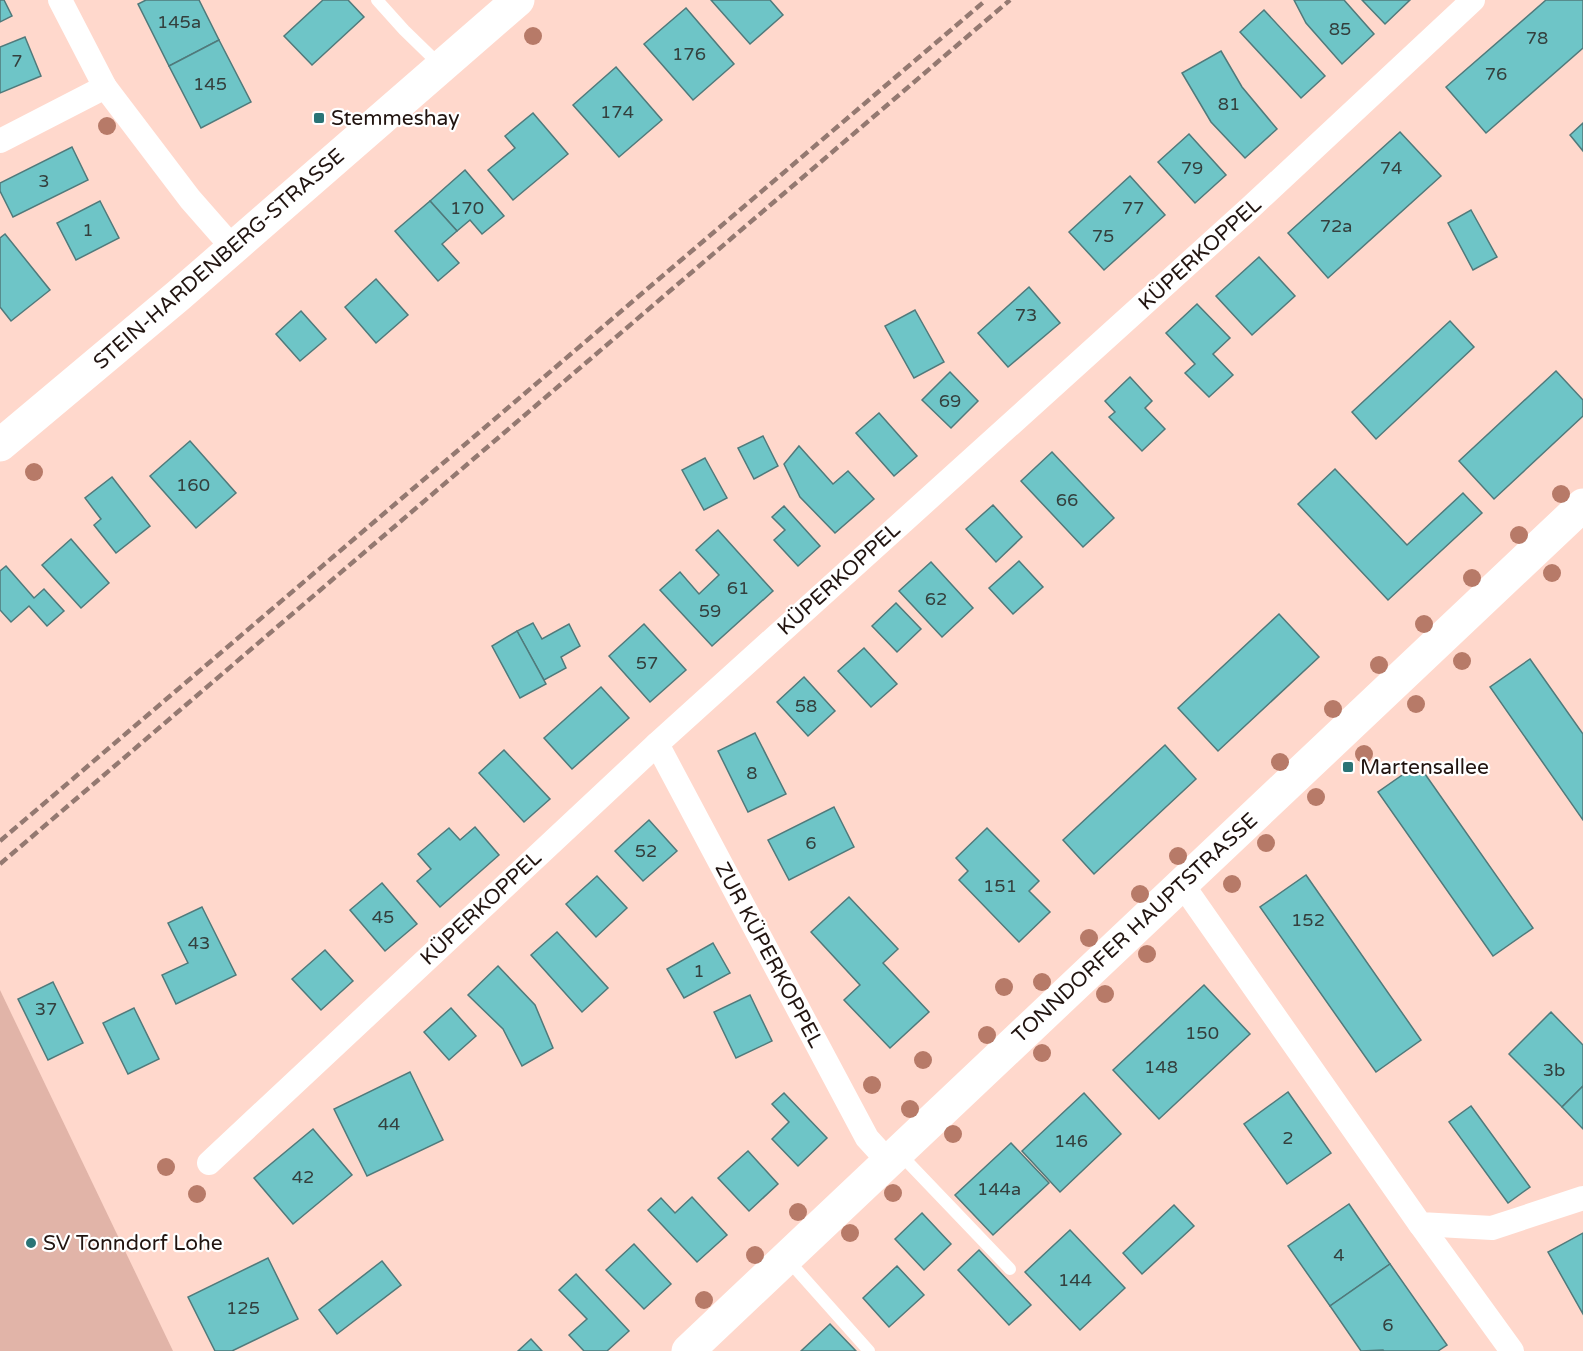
<svg xmlns="http://www.w3.org/2000/svg" width="1583" height="1351" viewBox="0 0 1583 1351" font-family="'Varela Round',sans-serif">
<style>
.green{fill:#e1b4a8}
.building{fill:#6ec5c7;stroke:#507a7b;stroke-width:1.5}
.lines{fill:none;stroke-linecap:round;stroke-linejoin:round}
.service{stroke:#fff;stroke-width:12}
.minor{stroke:#fff;stroke-width:24}
.secondary{stroke:#fff;stroke-width:33}
.primary{stroke:#fff;stroke-width:33}
.rail{stroke:#947971;stroke-width:4.5;stroke-dasharray:9 4.5;stroke-linecap:butt}
.tree{fill:#b77a68}
.poi-dot{fill:#2a7476;stroke:#fff;stroke-width:2}
.labels{text-anchor:middle;dominant-baseline:central;stroke-width:4.5;stroke-linejoin:round;paint-order:stroke}
.number-label{font-size:18px;fill:#34403e}
.poi-label{font-size:21px;fill:#211410;stroke:#fff;text-anchor:start}
.street-label{font-size:21px;fill:#211410;stroke:#fff}
</style>
<rect width="100%" height="100%" fill="#ffd8cc"/>
<path class="green" d="M 0,990 L 173,1351 L 0,1351 Z"/>
<g class="building">
<path d="M 0,0 L 4,0 L 12,16 L 0,22 Z"/>
<path d="M 146,0 L 199,0 L 219,40 L 169,66 L 138,4 Z"/>
<path d="M 323,0 L 348,0 L 364,17 L 312,65 L 284,36 Z"/>
<path d="M 711,0 L 770,0 L 783,15 L 750,44 Z"/>
<path d="M 1294,0 L 1344,0 L 1374,34 L 1342,64 L 1306,23 Z"/>
<path d="M 1362,0 L 1410,0 L 1385,24 Z"/>
<path d="M 1546,0 L 1583,0 L 1583,48 L 1486,133 L 1446,87 Z"/>
<path d="M 686,8 L 734,64 L 693,100 L 644,44 Z"/>
<path d="M 1264,10 L 1325,76 L 1301,98 L 1240,32 Z"/>
<path d="M 25,37 L 41,76 L 0,93 L 0,47 Z"/>
<path d="M 219,40 L 251,102 L 201,128 L 169,66 Z"/>
<path d="M 1221,51 L 1242,87 L 1277,129 L 1245,158 L 1211,122 L 1182,73 Z"/>
<path d="M 616,67 L 662,120 L 619,157 L 573,105 Z"/>
<path d="M 533,113 L 568,154 L 513,200 L 488,170 L 515,148 L 505,136 Z"/>
<path d="M 1583,123 L 1583,151 L 1570,135 Z"/>
<path d="M 1400,132 L 1441,176 L 1328,278 L 1288,233 Z"/>
<path d="M 1189,134 L 1226,175 L 1195,203 L 1158,162 Z"/>
<path d="M 72,147 L 88,180 L 13,217 L 0,191 L 0,183 Z"/>
<path d="M 465,170 L 504,216 L 482,234 L 470,220 L 457,231 L 430,201 Z"/>
<path d="M 1130,176 L 1165,215 L 1104,270 L 1069,232 Z"/>
<path d="M 100,201 L 119,238 L 76,260 L 57,223 Z"/>
<path d="M 430,201 L 457,231 L 442,244 L 459,263 L 438,281 L 395,231 Z"/>
<path d="M 1471,210 L 1497,257 L 1473,270 L 1448,223 Z"/>
<path d="M 5,234 L 50,290 L 11,321 L 0,307 L 0,238 Z"/>
<path d="M 1259,257 L 1295,296 L 1252,335 L 1216,296 Z"/>
<path d="M 376,279 L 408,315 L 376,343 L 345,307 Z"/>
<path d="M 1029,287 L 1060,323 L 1008,367 L 978,333 Z"/>
<path d="M 1197,304 L 1230,338 L 1213,354 L 1233,375 L 1209,397 L 1185,373 L 1195,364 L 1166,333 Z"/>
<path d="M 915,310 L 944,362 L 914,378 L 885,326 Z"/>
<path d="M 301,311 L 326,339 L 300,361 L 276,334 Z"/>
<path d="M 1450,321 L 1474,347 L 1376,439 L 1352,412 Z"/>
<path d="M 1556,371 L 1583,400 L 1583,416 L 1494,499 L 1459,461 Z"/>
<path d="M 950,372 L 978,401 L 951,428 L 922,400 Z"/>
<path d="M 1130,377 L 1152,401 L 1145,408 L 1165,429 L 1142,451 L 1109,417 L 1115,412 L 1105,401 Z"/>
<path d="M 879,413 L 917,456 L 894,476 L 856,433 Z"/>
<path d="M 763,436 L 778,466 L 754,479 L 738,448 Z"/>
<path d="M 190,441 L 236,493 L 196,528 L 150,476 Z"/>
<path d="M 799,446 L 833,484 L 848,471 L 874,499 L 835,533 L 800,497 L 784,464 Z"/>
<path d="M 1052,452 L 1114,518 L 1083,547 L 1021,481 Z"/>
<path d="M 705,458 L 727,498 L 704,510 L 682,470 Z"/>
<path d="M 1335,469 L 1407,545 L 1463,493 L 1482,513 L 1388,600 L 1298,504 Z"/>
<path d="M 112,477 L 150,526 L 116,553 L 94,525 L 101,519 L 85,498 Z"/>
<path d="M 993,505 L 1022,537 L 996,562 L 966,529 Z"/>
<path d="M 784,506 L 820,546 L 798,566 L 774,540 L 785,530 L 772,517 Z"/>
<path d="M 718,530 L 773,591 L 712,646 L 660,590 L 680,572 L 699,594 L 719,575 L 696,550 Z"/>
<path d="M 71,539 L 109,583 L 81,608 L 42,565 Z"/>
<path d="M 1019,561 L 1043,587 L 1013,614 L 989,588 Z"/>
<path d="M 931,562 L 973,608 L 942,637 L 899,591 Z"/>
<path d="M 6,566 L 34,598 L 44,589 L 64,611 L 47,626 L 29,606 L 11,622 L 0,610 L 0,571 Z"/>
<path d="M 896,603 L 921,629 L 897,652 L 872,626 Z"/>
<path d="M 1279,614 L 1319,657 L 1218,751 L 1178,708 Z"/>
<path d="M 533,623 L 542,639 L 569,624 L 580,646 L 561,657 L 566,668 L 544,680 L 517,631 Z"/>
<path d="M 644,624 L 686,670 L 650,702 L 609,656 Z"/>
<path d="M 517,631 L 546,684 L 520,698 L 492,646 Z"/>
<path d="M 864,648 L 897,684 L 871,707 L 838,671 Z"/>
<path d="M 1530,659 L 1583,734 L 1583,820 L 1490,687 Z"/>
<path d="M 804,677 L 835,711 L 808,736 L 777,702 Z"/>
<path d="M 601,687 L 629,718 L 572,769 L 544,738 Z"/>
<path d="M 755,733 L 786,794 L 748,812 L 718,751 Z"/>
<path d="M 1165,745 L 1196,779 L 1094,874 L 1063,840 Z"/>
<path d="M 504,750 L 550,799 L 524,822 L 479,773 Z"/>
<path d="M 1418,764 L 1533,928 L 1493,956 L 1378,792 Z"/>
<path d="M 834,807 L 854,847 L 789,880 L 768,840 Z"/>
<path d="M 649,820 L 677,851 L 643,881 L 615,851 Z"/>
<path d="M 475,827 L 499,855 L 440,907 L 417,881 L 431,869 L 418,854 L 449,828 L 460,840 Z"/>
<path d="M 987,828 L 1039,881 L 1029,891 L 1050,912 L 1019,942 L 959,880 L 968,871 L 956,858 Z"/>
<path d="M 1306,875 L 1421,1040 L 1376,1072 L 1260,907 Z"/>
<path d="M 597,876 L 627,908 L 596,937 L 566,904 Z"/>
<path d="M 382,883 L 417,924 L 385,951 L 350,910 Z"/>
<path d="M 849,897 L 898,949 L 883,963 L 929,1012 L 890,1048 L 844,1000 L 860,985 L 811,932 Z"/>
<path d="M 202,907 L 236,975 L 176,1004 L 162,975 L 188,963 L 168,923 Z"/>
<path d="M 557,932 L 608,988 L 582,1012 L 531,955 Z"/>
<path d="M 713,943 L 730,973 L 684,998 L 667,969 Z"/>
<path d="M 325,950 L 353,981 L 321,1010 L 292,979 Z"/>
<path d="M 498,966 L 535,1005 L 553,1048 L 522,1066 L 503,1029 L 468,995 Z"/>
<path d="M 53,982 L 83,1043 L 48,1060 L 18,999 Z"/>
<path d="M 1204,985 L 1250,1034 L 1159,1119 L 1113,1070 Z"/>
<path d="M 750,995 L 772,1041 L 736,1058 L 714,1012 Z"/>
<path d="M 134,1008 L 159,1059 L 128,1074 L 103,1023 Z"/>
<path d="M 451,1008 L 476,1036 L 449,1060 L 424,1032 Z"/>
<path d="M 1551,1012 L 1583,1045 L 1583,1086 L 1562,1107 L 1509,1054 Z"/>
<path d="M 410,1072 L 443,1140 L 367,1176 L 334,1109 Z"/>
<path d="M 1583,1086 L 1583,1129 L 1562,1107 Z"/>
<path d="M 1288,1092 L 1331,1153 L 1287,1184 L 1244,1124 Z"/>
<path d="M 784,1093 L 827,1138 L 798,1166 L 772,1139 L 789,1122 L 772,1104 Z"/>
<path d="M 1084,1093 L 1121,1134 L 1060,1192 L 1022,1151 Z"/>
<path d="M 1471,1106 L 1530,1187 L 1508,1203 L 1449,1122 Z"/>
<path d="M 313,1129 L 352,1175 L 293,1224 L 254,1178 Z"/>
<path d="M 1011,1143 L 1049,1183 L 993,1235 L 955,1195 Z"/>
<path d="M 748,1151 L 778,1184 L 749,1211 L 718,1178 Z"/>
<path d="M 692,1197 L 727,1235 L 697,1262 L 648,1210 L 661,1198 L 675,1213 Z"/>
<path d="M 1349,1204 L 1390,1264 L 1330,1306 L 1288,1246 Z"/>
<path d="M 1174,1205 L 1194,1226 L 1142,1274 L 1123,1253 Z"/>
<path d="M 922,1213 L 951,1244 L 924,1270 L 895,1239 Z"/>
<path d="M 1070,1230 L 1125,1288 L 1080,1330 L 1025,1272 Z"/>
<path d="M 1583,1233 L 1583,1314 L 1548,1252 Z"/>
<path d="M 634,1244 L 671,1284 L 644,1309 L 606,1270 Z"/>
<path d="M 979,1250 L 1031,1305 L 1009,1325 L 958,1270 Z"/>
<path d="M 268,1258 L 298,1319 L 232,1351 L 215,1351 L 188,1297 Z"/>
<path d="M 382,1261 L 401,1285 L 337,1334 L 319,1310 Z"/>
<path d="M 1390,1264 L 1447,1345 L 1438,1351 L 1384,1351 L 1383,1350 L 1361,1351 L 1330,1306 Z"/>
<path d="M 897,1266 L 924,1295 L 889,1327 L 863,1298 Z"/>
<path d="M 576,1274 L 629,1331 L 607,1351 L 584,1351 L 569,1335 L 587,1319 L 559,1290 Z"/>
<path d="M 830,1324 L 856,1351 L 801,1351 Z"/>
<path d="M 531,1339 L 542,1351 L 518,1351 Z"/>
</g>
<g class="lines">
<g class="service">
<path d="M 377,0 L 404,30 L 441,66"/>
<path d="M 899,1153 L 1010,1269"/>
<path d="M 787,1259 L 869,1351"/>
</g>
<g class="minor">
<path d="M 60,0 L 105,87 L 190,199 L 233,248"/>
<path d="M 0,141 L 105,87"/>
<path d="M 657,744 L 867,1138 L 888,1161"/>
<path d="M 1182,884 L 1420,1224 L 1492,1228 L 1583,1198"/>
<path d="M 209,1163 L 657,744 L 1251,207 L 1473,0"/>
<path d="M 1420,1224 L 1512,1351"/>
</g>
<path class="secondary" d="M 688,1351 L 1583,505"/>
<path class="primary" d="M 0,445 L 179,295 L 518,0"/>
<g class="rail">
<path d="M 0,841 L 986,0"/>
<path d="M 0,864 L 1010,0"/>
</g>
</g>
<g class="tree">
<circle cx="533" cy="36" r="9"/>
<circle cx="107" cy="126" r="9"/>
<circle cx="34" cy="472" r="9"/>
<circle cx="1561" cy="494" r="9"/>
<circle cx="1519" cy="535" r="9"/>
<circle cx="1552" cy="573" r="9"/>
<circle cx="1472" cy="578" r="9"/>
<circle cx="1424" cy="624" r="9"/>
<circle cx="1462" cy="661" r="9"/>
<circle cx="1379" cy="665" r="9"/>
<circle cx="1416" cy="704" r="9"/>
<circle cx="1333" cy="709" r="9"/>
<circle cx="1364" cy="754" r="9"/>
<circle cx="1280" cy="762" r="9"/>
<circle cx="1316" cy="797" r="9"/>
<circle cx="1266" cy="843" r="9"/>
<circle cx="1178" cy="856" r="9"/>
<circle cx="1232" cy="884" r="9"/>
<circle cx="1140" cy="894" r="9"/>
<circle cx="1089" cy="938" r="9"/>
<circle cx="1147" cy="954" r="9"/>
<circle cx="1042" cy="982" r="9"/>
<circle cx="1004" cy="987" r="9"/>
<circle cx="1105" cy="994" r="9"/>
<circle cx="987" cy="1035" r="9"/>
<circle cx="1042" cy="1053" r="9"/>
<circle cx="923" cy="1060" r="9"/>
<circle cx="872" cy="1085" r="9"/>
<circle cx="910" cy="1109" r="9"/>
<circle cx="953" cy="1134" r="9"/>
<circle cx="166" cy="1167" r="9"/>
<circle cx="893" cy="1193" r="9"/>
<circle cx="197" cy="1194" r="9"/>
<circle cx="798" cy="1212" r="9"/>
<circle cx="850" cy="1233" r="9"/>
<circle cx="755" cy="1255" r="9"/>
<circle cx="704" cy="1300" r="9"/>
</g>
<g class="poi-dot">
<rect x="313" y="112" width="12" height="12" rx="3"/>
<rect x="1342" y="761" width="12" height="12" rx="3"/>
<circle cx="31" cy="1243" r="6"/>
</g>
<g class="labels">
<g class="number-label">
<text x="179" y="22">145a</text>
<text x="1340" y="29">85</text>
<text x="1537" y="38">78</text>
<text x="689" y="54">176</text>
<text x="17" y="61">7</text>
<text x="1496" y="74">76</text>
<text x="210" y="84">145</text>
<text x="1229" y="104">81</text>
<text x="617" y="112">174</text>
<text x="1192" y="168">79</text>
<text x="1391" y="168">74</text>
<text x="44" y="181">3</text>
<text x="467" y="208">170</text>
<text x="1133" y="208">77</text>
<text x="1336" y="226">72a</text>
<text x="88" y="230">1</text>
<text x="1103" y="236">75</text>
<text x="1026" y="315">73</text>
<text x="950" y="401">69</text>
<text x="193" y="485">160</text>
<text x="1067" y="500">66</text>
<text x="738" y="588">61</text>
<text x="936" y="599">62</text>
<text x="710" y="611">59</text>
<text x="647" y="663">57</text>
<text x="806" y="706">58</text>
<text x="752" y="773">8</text>
<text x="811" y="843">6</text>
<text x="646" y="851">52</text>
<text x="1000" y="886">151</text>
<text x="383" y="917">45</text>
<text x="1308" y="920">152</text>
<text x="199" y="943">43</text>
<text x="699" y="971">1</text>
<text x="46" y="1009">37</text>
<text x="1202" y="1033">150</text>
<text x="1161" y="1067">148</text>
<text x="1554" y="1070">3b</text>
<text x="389" y="1124">44</text>
<text x="1288" y="1138">2</text>
<text x="1071" y="1141">146</text>
<text x="303" y="1177">42</text>
<text x="999" y="1189">144a</text>
<text x="1339" y="1255">4</text>
<text x="1075" y="1280">144</text>
<text x="243" y="1308">125</text>
<text x="1388" y="1325">6</text>
</g>
<g class="poi-label">
<text x="331" y="118">Stemmeshay</text>
<text x="1360" y="767">Martensallee</text>
<text x="43" y="1243">SV Tonndorf Lohe</text>
</g>
<g class="street-label">
<text transform="translate(1200 254) rotate(-42)">KÜPERKOPPEL</text>
<text transform="translate(219 259) rotate(-41)">STEIN-HARDENBERG-STRASSE</text>
<text transform="translate(839 579) rotate(-42)">KÜPERKOPPEL</text>
<text transform="translate(481 908) rotate(-43)">KÜPERKOPPEL</text>
<text transform="translate(1135 928) rotate(-43)">TONNDORFER HAUPTSTRASSE</text>
<text transform="translate(769 955) rotate(62)">ZUR KÜPERKOPPEL</text>
</g>
</g>
</svg>
